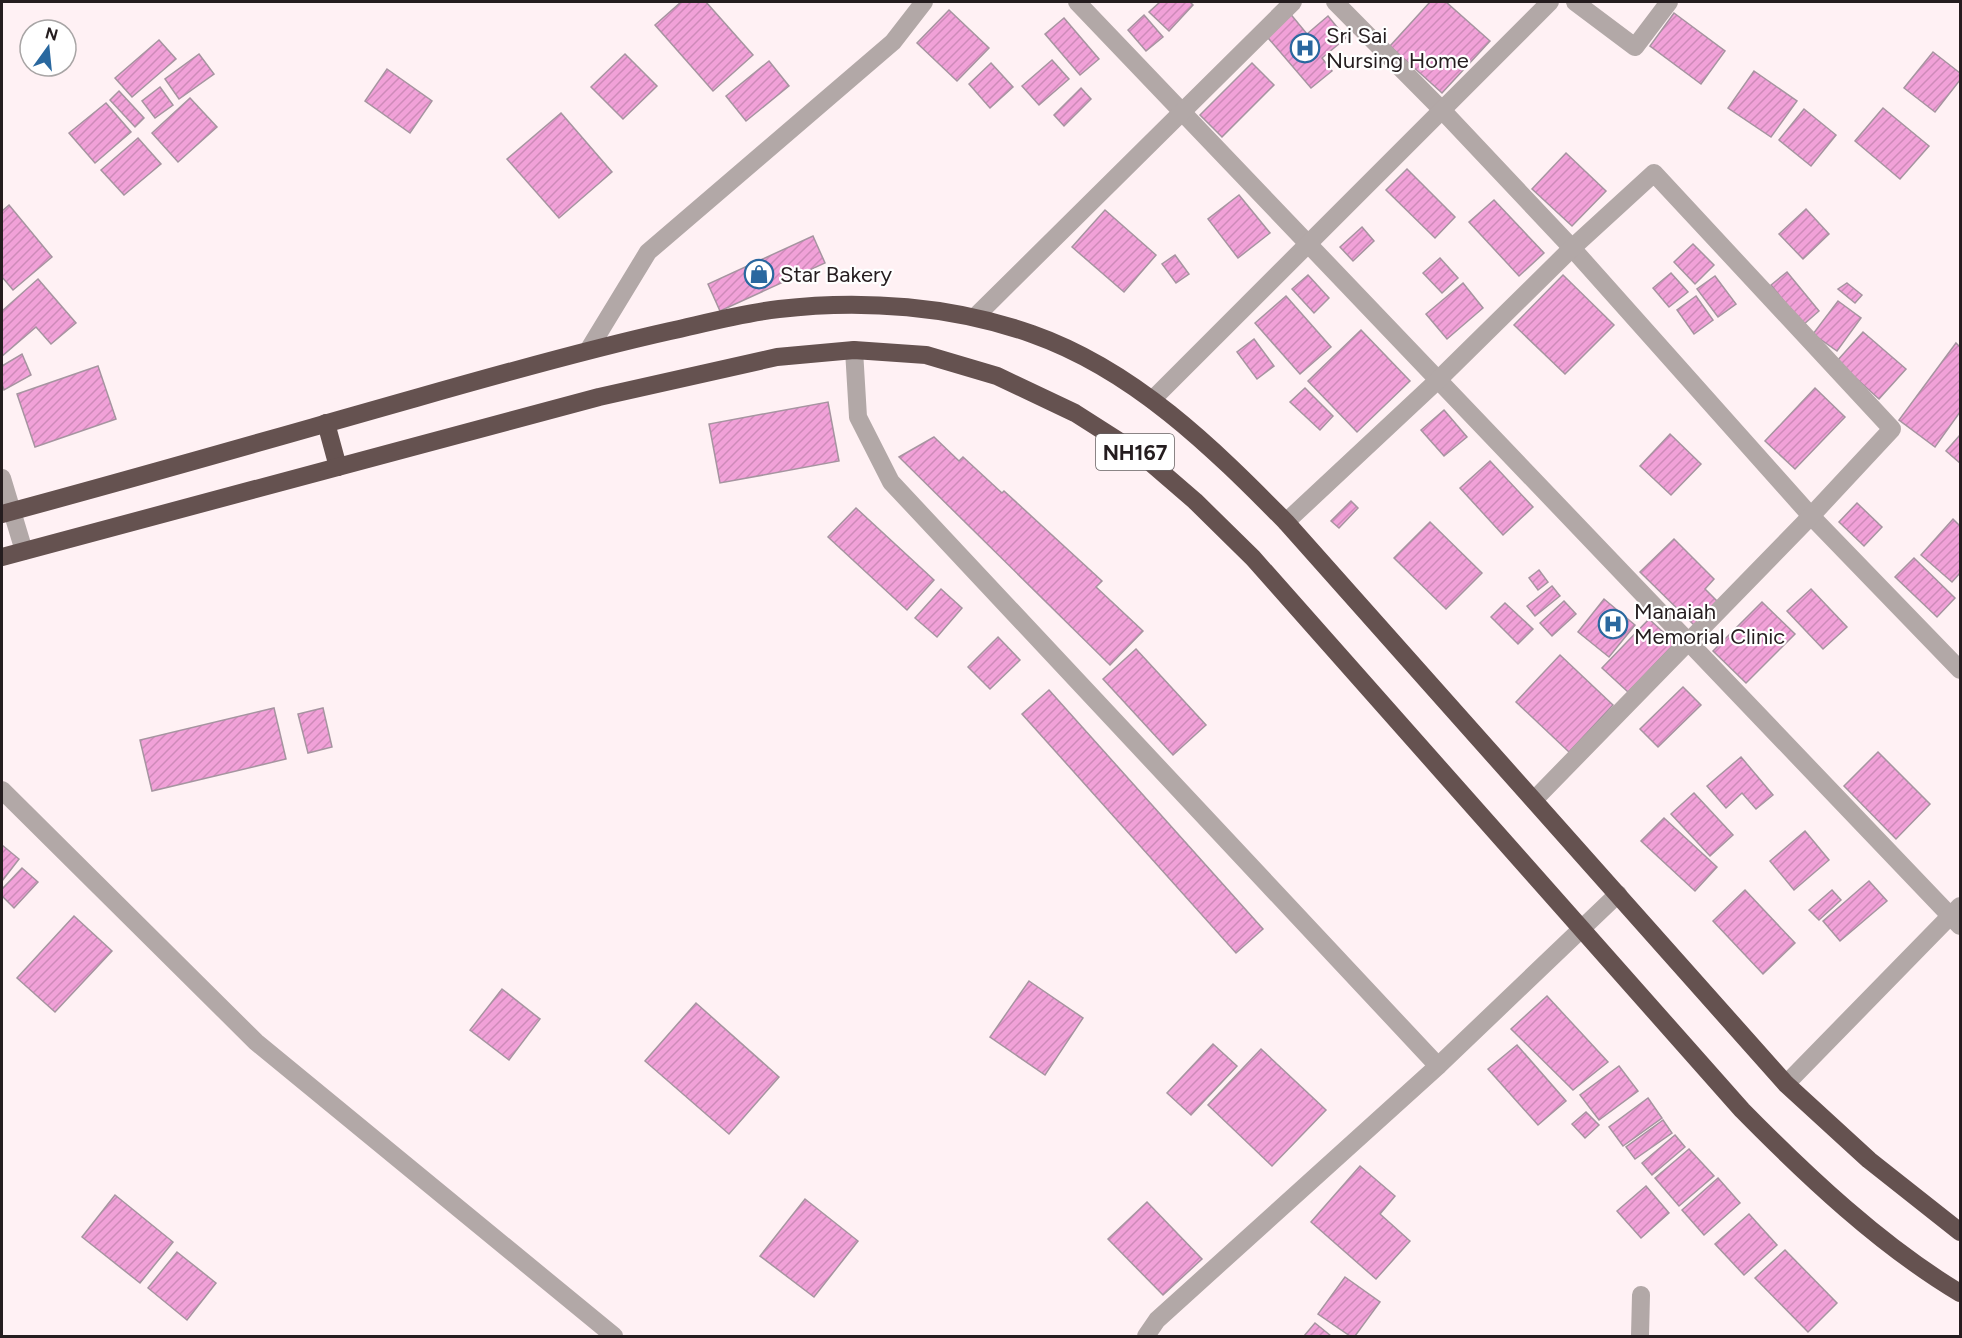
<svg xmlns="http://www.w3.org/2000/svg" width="1962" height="1338" viewBox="0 0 1962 1338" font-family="Figtree,sans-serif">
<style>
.building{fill:url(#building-hatch);stroke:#a694a0;stroke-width:1.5}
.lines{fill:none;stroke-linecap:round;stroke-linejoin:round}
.minor{stroke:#b2a8a7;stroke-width:18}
.highway{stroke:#655250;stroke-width:18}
.labels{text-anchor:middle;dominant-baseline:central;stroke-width:4.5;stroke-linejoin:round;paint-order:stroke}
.shield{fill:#fff;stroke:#666162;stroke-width:1.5}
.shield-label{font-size:21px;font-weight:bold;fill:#251d1f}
.poi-label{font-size:22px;fill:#251d1f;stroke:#fff;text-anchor:start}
</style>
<defs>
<pattern id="building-hatch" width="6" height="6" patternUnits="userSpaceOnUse" patternTransform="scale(1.5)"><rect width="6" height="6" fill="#f1a1d8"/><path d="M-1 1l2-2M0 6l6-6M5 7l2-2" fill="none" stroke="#ce8ab9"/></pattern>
</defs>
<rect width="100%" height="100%" fill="#fff1f4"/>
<g class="building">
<path d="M 681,2 L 706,2 L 753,55 L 713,91 L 655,25 Z"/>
<path d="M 1160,2 L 1190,2 L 1193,5 L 1169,31 L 1149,12 Z"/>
<path d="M 1430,2 L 1446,2 L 1490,41 L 1442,93 L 1390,46 Z"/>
<path d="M 949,10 L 989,48 L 957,81 L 917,43 Z"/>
<path d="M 1288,11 L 1307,34 L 1328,16 L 1346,38 L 1322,58 L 1332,71 L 1311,88 L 1263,32 Z"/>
<path d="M 1674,13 L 1725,51 L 1701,84 L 1650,46 Z"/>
<path d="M 1144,15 L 1163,37 L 1146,51 L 1128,30 Z"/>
<path d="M 1064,18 L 1099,59 L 1080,75 L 1045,34 Z"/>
<path d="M 159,40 L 176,59 L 132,97 L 115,78 Z"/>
<path d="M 1933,52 L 1960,73 L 1960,80 L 1935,112 L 1904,88 Z"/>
<path d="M 199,54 L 214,74 L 179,99 L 165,79 Z"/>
<path d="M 625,54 L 657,86 L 623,119 L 591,87 Z"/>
<path d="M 1052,60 L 1069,79 L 1039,105 L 1022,86 Z"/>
<path d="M 769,61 L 789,86 L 746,121 L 726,96 Z"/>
<path d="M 991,63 L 1013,87 L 990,108 L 969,84 Z"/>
<path d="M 1252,63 L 1274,85 L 1222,137 L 1200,115 Z"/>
<path d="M 387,69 L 432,101 L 410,133 L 365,101 Z"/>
<path d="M 1754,71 L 1797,101 L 1771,137 L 1728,108 Z"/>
<path d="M 160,87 L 173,105 L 155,118 L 142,101 Z"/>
<path d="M 1081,88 L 1091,99 L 1064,126 L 1054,115 Z"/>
<path d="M 119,91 L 144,118 L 135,127 L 110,100 Z"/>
<path d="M 190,98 L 217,127 L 178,162 L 152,133 Z"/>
<path d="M 106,103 L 131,132 L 95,163 L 69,133 Z"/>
<path d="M 1883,108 L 1929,146 L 1900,179 L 1855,141 Z"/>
<path d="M 1804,109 L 1836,135 L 1811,166 L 1779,140 Z"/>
<path d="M 561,113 L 612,172 L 559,218 L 507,159 Z"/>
<path d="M 138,138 L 161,164 L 124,195 L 101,170 Z"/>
<path d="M 1566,153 L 1606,191 L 1572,226 L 1532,189 Z"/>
<path d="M 1407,169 L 1455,217 L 1435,238 L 1386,190 Z"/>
<path d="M 1239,195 L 1270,233 L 1238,258 L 1208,219 Z"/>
<path d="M 1494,200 L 1544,253 L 1519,276 L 1469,222 Z"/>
<path d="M 9,205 L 52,257 L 13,290 L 2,277 L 2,211 Z"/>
<path d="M 1806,209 L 1829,234 L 1803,259 L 1779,234 Z"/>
<path d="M 1105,210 L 1156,255 L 1124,292 L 1072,247 Z"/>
<path d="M 1362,227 L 1374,241 L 1353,261 L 1340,247 Z"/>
<path d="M 813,236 L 825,263 L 720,311 L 708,284 Z"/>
<path d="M 1693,244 L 1714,265 L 1695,284 L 1674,262 Z"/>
<path d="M 1175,255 L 1189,274 L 1176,283 L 1162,264 Z"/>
<path d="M 1440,258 L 1458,278 L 1442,293 L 1423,273 Z"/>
<path d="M 1787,272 L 1819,311 L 1803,325 L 1771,285 Z"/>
<path d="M 1671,273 L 1688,292 L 1669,307 L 1653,288 Z"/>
<path d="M 1308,275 L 1329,298 L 1314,313 L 1292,289 Z"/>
<path d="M 1563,275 L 1614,325 L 1565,374 L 1514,325 Z"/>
<path d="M 1715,276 L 1736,304 L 1718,317 L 1697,289 Z"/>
<path d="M 38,279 L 76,323 L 51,344 L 36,327 L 2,356 L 2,311 Z"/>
<path d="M 1463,283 L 1483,308 L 1447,339 L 1426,314 Z"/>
<path d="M 1847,283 L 1862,295 L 1855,303 L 1838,289 Z"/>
<path d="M 1286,296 L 1331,347 L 1300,374 L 1255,323 Z"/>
<path d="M 1696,296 L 1713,320 L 1694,334 L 1677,310 Z"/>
<path d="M 1838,301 L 1861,318 L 1837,351 L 1813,334 Z"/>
<path d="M 1361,330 L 1410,381 L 1357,432 L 1308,381 Z"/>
<path d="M 1863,332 L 1906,369 L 1879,399 L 1837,361 Z"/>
<path d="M 1254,339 L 1274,366 L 1257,379 L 1237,352 Z"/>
<path d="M 1956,343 L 1960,347 L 1960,412 L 1935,447 L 1899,420 Z"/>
<path d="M 22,354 L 31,375 L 4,390 L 2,384 L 2,366 Z"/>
<path d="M 98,366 L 116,419 L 35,447 L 17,394 Z"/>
<path d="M 1305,388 L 1333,416 L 1320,430 L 1290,402 Z"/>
<path d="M 1815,388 L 1845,417 L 1795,469 L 1765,441 Z"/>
<path d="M 828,402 L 839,461 L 720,483 L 709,424 Z"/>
<path d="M 1444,410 L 1467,437 L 1444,456 L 1421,430 Z"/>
<path d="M 1670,434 L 1701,464 L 1671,495 L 1640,466 Z"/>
<path d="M 1960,435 L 1960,463 L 1946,451 Z"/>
<path d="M 934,437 L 959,461 L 963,457 L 1002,493 L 1004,491 L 1102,581 L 1096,587 L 1143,631 L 1110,665 L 899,457 Z"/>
<path d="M 1490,461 L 1533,507 L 1503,535 L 1460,488 Z"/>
<path d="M 1351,501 L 1358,508 L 1339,528 L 1331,521 Z"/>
<path d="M 1857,503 L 1882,527 L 1864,546 L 1839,522 Z"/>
<path d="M 856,508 L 934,580 L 907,610 L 828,537 Z"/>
<path d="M 1953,519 L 1960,526 L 1960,573 L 1952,582 L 1921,555 Z"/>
<path d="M 1430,522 L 1482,573 L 1446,609 L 1394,558 Z"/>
<path d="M 1674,539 L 1714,579 L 1705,589 L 1718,602 L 1694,625 L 1640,572 Z"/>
<path d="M 1914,558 L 1955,598 L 1937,617 L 1895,577 Z"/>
<path d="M 1539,570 L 1548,582 L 1538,590 L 1529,578 Z"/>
<path d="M 1552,586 L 1560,596 L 1535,616 L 1527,606 Z"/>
<path d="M 941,589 L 962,608 L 937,637 L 915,618 Z"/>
<path d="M 1811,589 L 1847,627 L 1823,649 L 1787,611 Z"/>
<path d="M 1604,599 L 1635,625 L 1609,657 L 1578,632 Z"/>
<path d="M 1564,601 L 1576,614 L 1552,636 L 1540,623 Z"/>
<path d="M 1762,602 L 1795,634 L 1746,683 L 1713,651 Z"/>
<path d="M 1505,603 L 1533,629 L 1518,644 L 1491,617 Z"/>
<path d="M 1649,619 L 1675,643 L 1628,692 L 1602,668 Z"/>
<path d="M 998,637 L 1020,660 L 990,689 L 968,667 Z"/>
<path d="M 1136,649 L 1206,725 L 1173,755 L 1103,679 Z"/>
<path d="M 1560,655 L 1613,705 L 1569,752 L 1516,702 Z"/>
<path d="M 1683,687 L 1701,705 L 1658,747 L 1640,729 Z"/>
<path d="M 1049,690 L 1263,929 L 1236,953 L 1022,714 Z"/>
<path d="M 274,708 L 286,759 L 152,791 L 140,740 Z"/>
<path d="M 323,708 L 332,747 L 308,753 L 298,714 Z"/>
<path d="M 1878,752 L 1930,804 L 1896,839 L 1844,786 Z"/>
<path d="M 1741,757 L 1773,795 L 1756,809 L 1742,793 L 1726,808 L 1707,786 Z"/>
<path d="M 1694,793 L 1733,835 L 1710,856 L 1671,814 Z"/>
<path d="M 1664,818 L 1717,867 L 1695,891 L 1641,841 Z"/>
<path d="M 1805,831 L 1829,860 L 1794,890 L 1770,861 Z"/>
<path d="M 2,845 L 19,859 L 2,881 Z"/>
<path d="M 22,868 L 38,882 L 14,908 L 2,896 L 2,889 Z"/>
<path d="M 1869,881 L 1887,901 L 1840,941 L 1823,921 Z"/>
<path d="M 1745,890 L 1795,943 L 1763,974 L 1713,921 Z"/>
<path d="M 1832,890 L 1841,900 L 1819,920 L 1809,910 Z"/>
<path d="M 74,916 L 112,951 L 55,1012 L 17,978 Z"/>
<path d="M 1029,981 L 1083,1018 L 1045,1075 L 990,1037 Z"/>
<path d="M 502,989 L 540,1019 L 509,1060 L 470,1030 Z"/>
<path d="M 1547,996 L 1608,1062 L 1573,1090 L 1511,1029 Z"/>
<path d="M 696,1003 L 779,1077 L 729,1134 L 645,1061 Z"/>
<path d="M 1213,1044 L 1237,1066 L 1191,1115 L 1167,1093 Z"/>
<path d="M 1517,1045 L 1566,1101 L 1538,1125 L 1488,1069 Z"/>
<path d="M 1261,1049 L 1326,1110 L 1272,1166 L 1208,1105 Z"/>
<path d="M 1619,1066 L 1638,1091 L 1599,1120 L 1580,1095 Z"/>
<path d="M 1648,1098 L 1662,1118 L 1623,1146 L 1609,1127 Z"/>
<path d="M 1586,1112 L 1599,1125 L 1585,1138 L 1572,1124 Z"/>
<path d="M 1663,1120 L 1672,1133 L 1635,1159 L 1626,1147 Z"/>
<path d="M 1675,1135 L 1685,1147 L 1652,1175 L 1642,1163 Z"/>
<path d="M 1689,1149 L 1714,1176 L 1679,1206 L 1655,1178 Z"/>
<path d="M 1360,1166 L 1395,1196 L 1380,1214 L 1410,1241 L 1376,1279 L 1311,1222 Z"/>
<path d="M 1718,1178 L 1740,1203 L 1704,1235 L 1682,1210 Z"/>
<path d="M 1646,1186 L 1669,1213 L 1641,1238 L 1617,1211 Z"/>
<path d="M 115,1195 L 173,1242 L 140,1283 L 82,1237 Z"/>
<path d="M 805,1199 L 858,1241 L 814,1297 L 760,1256 Z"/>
<path d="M 1147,1202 L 1202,1259 L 1163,1295 L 1108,1239 Z"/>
<path d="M 1749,1214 L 1777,1245 L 1744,1275 L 1715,1244 Z"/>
<path d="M 1785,1250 L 1837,1303 L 1808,1332 L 1755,1278 Z"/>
<path d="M 177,1252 L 216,1283 L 187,1320 L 148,1288 Z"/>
<path d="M 1345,1277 L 1380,1302 L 1355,1336 L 1350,1336 L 1318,1314 Z"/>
<path d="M 1315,1323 L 1331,1336 L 1304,1336 Z"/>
</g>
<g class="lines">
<g class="minor">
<path d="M 1077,2 L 1960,926"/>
<path d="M 1335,2 L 1441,109 L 1572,248 L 1811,516 L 1960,670"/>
<path d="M 1575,2 L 1635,47 L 1669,2"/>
<path d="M 976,316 L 1293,2"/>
<path d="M 589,349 L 648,252 L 893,42 L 924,2"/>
<path d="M 854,350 L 858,417 L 891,482 L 1438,1066"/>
<path d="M 1152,400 L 1550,2"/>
<path d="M 2,478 L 24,551"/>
<path d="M 1286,522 L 1438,380 L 1572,248 L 1654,173 L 1892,429 L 1811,516 L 1534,800"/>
<path d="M 2,790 L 256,1042 L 614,1336"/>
<path d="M 1786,1084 L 1960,906"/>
<path d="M 1146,1336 L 1157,1320 L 1438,1066 L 1618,894"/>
<path d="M 1640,1336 L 1641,1295"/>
</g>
<g class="highway">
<path d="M 326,423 L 338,467"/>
<path d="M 2,514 C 140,477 278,437 416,398 C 500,374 585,350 670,331 C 706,323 743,313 779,309 C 863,299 953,306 1032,334 C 1134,370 1212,447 1286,522 L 1786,1084 L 1869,1160 L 1960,1232"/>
<path d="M 2,557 L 599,397 L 777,357 L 854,350 L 926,355 L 997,376 L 1075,413 L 1144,457 L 1195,501 L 1253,558 L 1742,1110 C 1807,1176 1881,1246 1960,1293"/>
</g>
</g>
<defs>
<g id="hospital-ring" transform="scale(1.5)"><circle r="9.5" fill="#fff" stroke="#2a689f" stroke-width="1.5"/><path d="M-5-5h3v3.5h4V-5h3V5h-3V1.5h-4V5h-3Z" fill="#2a689f"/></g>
<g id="shop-ring" transform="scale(1.5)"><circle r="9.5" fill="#fff" stroke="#2a689f" stroke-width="1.5"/><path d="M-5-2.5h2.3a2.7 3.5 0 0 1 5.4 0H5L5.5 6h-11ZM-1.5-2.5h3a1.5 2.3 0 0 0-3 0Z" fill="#2a689f"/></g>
</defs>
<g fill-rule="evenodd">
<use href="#hospital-ring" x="1305" y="48"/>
<use href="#shop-ring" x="759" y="274"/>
<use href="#hospital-ring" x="1613" y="624"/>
</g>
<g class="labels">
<rect class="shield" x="1096" y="434" width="78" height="36" rx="4.5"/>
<g class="shield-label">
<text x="1135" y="452">NH167</text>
</g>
<g class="poi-label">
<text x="1326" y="35">Sri Sai<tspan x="1326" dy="25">Nursing Home</tspan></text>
<text x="780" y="274">Star Bakery</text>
<text x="1634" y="611">Manaiah<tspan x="1634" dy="25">Memorial Clinic</tspan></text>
</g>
</g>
<rect width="1962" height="1338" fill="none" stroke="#251d1f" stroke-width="6"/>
<g transform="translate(48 48) rotate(15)"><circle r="28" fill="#ffffff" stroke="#a8a5a5" stroke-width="1.5"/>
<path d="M0-4.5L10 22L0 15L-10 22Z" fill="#2a689f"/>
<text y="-9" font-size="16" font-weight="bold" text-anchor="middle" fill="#251d1f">N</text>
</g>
</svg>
